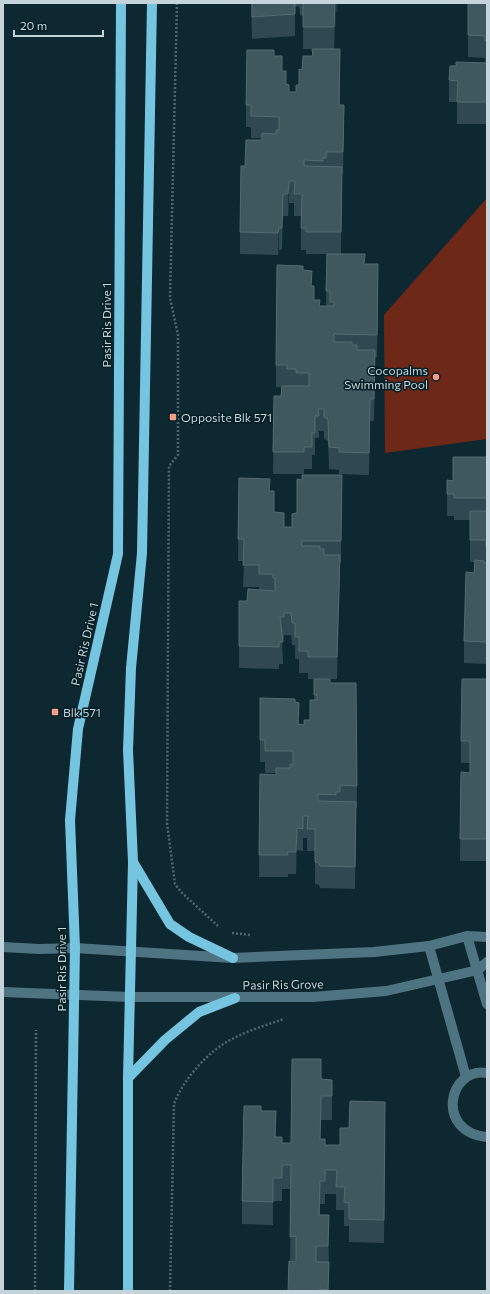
<svg xmlns="http://www.w3.org/2000/svg" width="490" height="1294" viewBox="0 0 490 1294" font-family="Commissioner,sans-serif">
<style>
.water{fill:#6d2817}
.lines{fill:none;stroke-linecap:round;stroke-linejoin:round}
.path{stroke:#4f666d;stroke-width:2.5;stroke-dasharray:2 2;stroke-linecap:butt}
.minor{stroke:#4f7481;stroke-width:10}
.major{stroke:#75c5e1;stroke-width:10}
.wall{fill:#2f4851}
.shaded-wall{fill:#1b353e}
.building{fill:#3f5860;stroke:#546b73}
.poi-dot{fill:#f49e88;stroke:#041e26;stroke-width:1.5}
.labels{text-anchor:middle;dominant-baseline:central;stroke-width:3;stroke-linejoin:round;paint-order:stroke}
.street-label{font-size:12px;fill:#c5d4da;stroke:#041e26}
.poi-label{font-size:12px;fill:#c5d4da;stroke:#041e26;text-anchor:start}
</style>
<rect width="100%" height="100%" fill="#0d2830"/>
<path class="water" d="M 487,198 L 487,439 L 385,453 L 384,315 Z"/>
<g class="lines">
<g class="path">
<path d="M 177,3 L 170,298 L 178,335 L 178,455 L 169,466 L 167,823 L 175,884 L 181,892 L 218,926"/>
<path d="M 232,933 L 251,935"/>
<path d="M 35,1291 L 36,1030"/>
<path d="M 170,1291 L 174,1104 C 181,1084 203,1057 222,1045 C 240,1033 263,1026 284,1019"/>
</g>
<g class="minor">
<path d="M 467,936 L 487,1004"/>
<path d="M 429,946 L 466,1077"/>
<path d="M 3,947 L 39,949 L 75,948 L 233,958 L 374,952 L 429,946 L 467,936 L 487,937"/>
<path d="M 3,992 L 130,997 L 313,997 L 386,991 L 478,970 L 487,962"/>
<path d="M 487,1073 C 448,1067 435,1132 487,1137"/>
</g>
<g class="major">
<path d="M 133,862 L 170,924 L 189,937 L 233,958"/>
<path d="M 128,1078 L 165,1040 L 199,1012 L 235,998"/>
<path d="M 69,1291 L 75,948 L 70,820 L 78,729 L 118,554 L 121,3"/>
<path d="M 128,1291 L 128,1078 L 133,862 L 128,750 L 131,668 L 142,553 L 152,3"/>
</g>
</g>
<g class="wall">
<path d="M 251,3 L 338,3 L 338,10 L 336,13 L 334,49 L 340,71 L 340,105 L 344,127 L 343,174 L 342,174 L 341,254 L 365,264 L 378,286 L 377,357 L 375,357 L 374,421 L 370,421 L 369,475 L 339,474 L 339,470 L 329,469 L 328,441 L 324,439 L 324,431 L 319,431 L 319,438 L 315,438 L 315,455 L 312,455 L 312,469 L 304,469 L 304,474 L 273,474 L 274,396 L 281,396 L 281,387 L 276,387 L 276,365 L 303,270 L 312,286 L 314,300 L 320,306 L 326,306 L 327,254 L 306,254 L 306,250 L 301,250 L 301,216 L 294,216 L 294,203 L 289,203 L 288,216 L 283,216 L 282,249 L 279,250 L 278,255 L 240,254 L 240,232 L 245,166 L 262,140 L 262,138 L 251,138 L 251,127 L 246,127 L 246,105 L 274,56 L 282,71 L 286,84 L 289,92 L 296,92 L 299,85 L 302,70 L 312,56 L 312,49 L 303,49 L 303,16 L 300,15 L 299,6 L 295,7 L 295,36 L 252,39 Z"/>
<path d="M 468,3 L 487,3 L 487,62 L 485,62 L 485,58 L 468,57 Z"/>
<path d="M 487,63 L 487,124 L 457,124 L 457,102 L 449,102 L 449,80 L 456,66 Z"/>
<path d="M 487,457 L 487,664 L 464,663 L 464,641 L 474,573 L 475,562 L 470,562 L 470,520 L 454,520 L 454,516 L 447,516 L 447,480 L 453,481 Z"/>
<path d="M 342,475 L 341,563 L 340,563 L 337,679 L 330,679 L 330,683 L 356,683 L 357,808 L 356,808 L 355,889 L 320,888 L 319,885 L 315,884 L 315,851 L 307,851 L 307,838 L 303,838 L 303,851 L 297,850 L 296,874 L 288,874 L 288,877 L 259,877 L 260,774 L 276,775 L 276,773 L 265,773 L 265,762 L 260,762 L 260,740 L 295,702 L 299,724 L 304,725 L 310,720 L 314,700 L 314,679 L 308,679 L 308,673 L 299,673 L 299,659 L 295,659 L 295,645 L 292,645 L 291,635 L 284,635 L 284,639 L 282,639 L 283,664 L 279,664 L 279,669 L 239,668 L 239,646 L 247,601 L 259,590 L 259,587 L 243,587 L 244,561 L 238,561 L 239,478 L 270,491 L 274,512 L 284,527 L 292,527 L 297,513 L 302,480 Z"/>
<path d="M 487,679 L 487,861 L 460,861 L 461,772 L 470,773 L 470,763 L 461,763 L 461,741 Z"/>
<path d="M 321,1079 L 332,1080 L 332,1120 L 321,1120 L 320,1139 L 325,1145 L 340,1145 L 349,1128 L 385,1125 L 384,1243 L 349,1242 L 349,1226 L 344,1226 L 344,1210 L 336,1210 L 336,1194 L 325,1194 L 325,1204 L 320,1204 L 320,1215 L 329,1238 L 329,1291 L 288,1291 L 296,1261 L 296,1260 L 290,1260 L 291,1189 L 282,1189 L 282,1201 L 273,1201 L 273,1225 L 242,1224 L 242,1201 L 261,1111 L 276,1137 L 282,1143 L 291,1143 Z"/>
</g>
<g class="shaded-wall">
<path d="M 335,3 L 338,3 L 338,10 L 336,13 L 334,49 Z"/>
<path d="M 340,49 L 340,71 L 339,127 L 339,105 Z"/>
<path d="M 344,105 L 344,127 L 343,174 L 343,152 Z"/>
<path d="M 342,167 L 342,189 L 341,254 L 341,232 Z"/>
<path d="M 289,181 L 289,203 L 288,216 L 288,194 Z"/>
<path d="M 283,194 L 283,216 L 282,249 L 282,228 Z"/>
<path d="M 279,228 L 279,250 L 278,255 L 278,233 Z"/>
<path d="M 378,264 L 378,286 L 377,357 L 377,335 Z"/>
<path d="M 375,350 L 375,372 L 374,421 L 374,399 Z"/>
<path d="M 340,555 L 340,577 L 337,679 L 337,657 Z"/>
<path d="M 356,802 L 356,824 L 355,889 L 355,867 Z"/>
<path d="M 297,828 L 297,850 L 296,874 L 296,852 Z"/>
<path d="M 385,1102 L 385,1125 L 384,1243 L 384,1220 Z"/>
<path d="M 329,1215 L 329,1238 L 328,1270 L 328,1246 Z"/>
</g>
<g class="building">
<path d="M 252,3 L 295,3 L 295,14 L 252,17 Z"/>
<path d="M 303,3 L 335,3 L 334,27 L 303,27 Z"/>
<path d="M 468,3 L 487,3 L 487,41 L 485,40 L 485,36 L 468,35 Z"/>
<path d="M 312,49 L 340,49 L 339,105 L 344,105 L 343,152 L 326,152 L 326,158 L 323,158 L 323,161 L 304,160 L 304,166 L 342,167 L 341,232 L 306,232 L 306,228 L 301,228 L 302,194 L 294,194 L 295,181 L 289,181 L 288,194 L 283,194 L 282,228 L 279,228 L 278,233 L 240,232 L 241,166 L 245,166 L 246,140 L 262,140 L 262,133 L 276,134 L 276,130 L 279,130 L 279,117 L 251,116 L 251,105 L 246,105 L 247,50 L 274,50 L 274,56 L 282,56 L 282,71 L 286,71 L 286,84 L 289,85 L 289,92 L 296,92 L 296,85 L 299,85 L 299,69 L 302,70 L 303,56 L 313,56 Z"/>
<path d="M 456,62 L 487,63 L 487,102 L 457,102 L 458,81 L 449,80 L 450,66 L 456,66 Z"/>
<path d="M 327,254 L 365,254 L 364,264 L 378,264 L 377,335 L 334,334 L 334,342 L 352,342 L 352,345 L 357,345 L 357,350 L 375,350 L 374,399 L 370,399 L 369,453 L 339,452 L 340,448 L 329,447 L 328,419 L 324,417 L 324,409 L 318,409 L 319,416 L 315,416 L 315,433 L 312,433 L 312,447 L 304,447 L 304,452 L 273,452 L 274,396 L 281,396 L 282,386 L 309,386 L 309,373 L 296,373 L 296,369 L 287,369 L 287,365 L 276,365 L 277,265 L 303,266 L 303,270 L 312,271 L 311,286 L 314,286 L 314,300 L 320,300 L 319,306 L 334,306 L 334,302 L 330,302 L 330,291 L 326,291 Z"/>
<path d="M 453,457 L 487,457 L 487,498 L 454,498 L 454,494 L 447,494 L 447,480 L 453,481 Z"/>
<path d="M 302,475 L 342,475 L 341,541 L 302,541 L 302,546 L 320,546 L 320,549 L 324,549 L 324,555 L 340,555 L 337,657 L 308,657 L 308,651 L 299,651 L 299,637 L 295,637 L 295,623 L 292,623 L 291,613 L 284,613 L 284,617 L 280,617 L 283,642 L 279,642 L 279,647 L 239,646 L 239,601 L 247,601 L 248,589 L 275,591 L 275,578 L 273,578 L 273,574 L 259,574 L 259,565 L 243,565 L 244,539 L 238,539 L 239,478 L 270,479 L 269,491 L 274,491 L 274,512 L 284,513 L 284,527 L 292,527 L 292,514 L 297,513 L 297,479 L 302,480 Z"/>
<path d="M 470,511 L 487,511 L 487,547 L 486,547 L 486,540 L 470,540 Z"/>
<path d="M 475,560 L 484,561 L 484,563 L 487,563 L 487,642 L 464,641 L 466,572 L 474,573 Z"/>
<path d="M 314,679 L 330,679 L 330,683 L 356,683 L 357,786 L 340,785 L 340,792 L 336,792 L 336,795 L 318,794 L 318,801 L 356,802 L 355,867 L 320,866 L 319,863 L 315,862 L 315,829 L 307,829 L 308,816 L 303,816 L 303,829 L 297,828 L 296,852 L 287,852 L 288,855 L 259,855 L 260,774 L 276,775 L 276,768 L 290,768 L 290,764 L 293,765 L 293,751 L 265,751 L 265,740 L 260,740 L 260,698 L 295,699 L 295,702 L 299,703 L 298,724 L 304,725 L 304,720 L 310,720 L 310,700 L 317,700 L 317,695 L 314,695 Z"/>
<path d="M 462,679 L 487,679 L 487,839 L 460,839 L 461,772 L 470,773 L 470,741 L 461,741 Z"/>
<path d="M 292,1059 L 321,1059 L 321,1079 L 332,1080 L 332,1096 L 321,1096 L 320,1139 L 325,1139 L 325,1145 L 340,1145 L 340,1128 L 349,1128 L 350,1101 L 385,1102 L 384,1220 L 349,1219 L 349,1203 L 344,1202 L 345,1187 L 336,1187 L 337,1170 L 325,1170 L 325,1181 L 320,1181 L 319,1215 L 329,1215 L 328,1246 L 316,1246 L 316,1262 L 329,1262 L 328,1290 L 319,1289 L 319,1291 L 288,1291 L 289,1261 L 296,1261 L 296,1236 L 290,1237 L 291,1165 L 282,1165 L 282,1178 L 273,1178 L 273,1202 L 242,1201 L 244,1106 L 261,1106 L 261,1111 L 276,1111 L 275,1137 L 282,1137 L 282,1143 L 291,1143 Z"/>
</g>
<g class="poi-dot">
<circle cx="436" cy="377" r="4"/>
<rect x="169" y="413" width="8" height="8" rx="2"/>
<rect x="51" y="708" width="8" height="8" rx="2"/>
</g>
<g class="labels">
<g class="street-label">
<text transform="translate(106 325) rotate(-90)">Pasir Ris Drive 1</text>
<text transform="translate(84 644) rotate(-77)">Pasir Ris Drive 1</text>
<text transform="translate(61 969) rotate(-90)">Pasir Ris Drive 1</text>
<text transform="translate(283 984) rotate(-1)">Pasir Ris Grove</text>
</g>
<g class="poi-label">
<text x="428" y="370" text-anchor="end">Cocopalms<tspan x="428" dy="14">Swimming Pool</tspan></text>
<text x="181" y="417">Opposite Blk 571</text>
<text x="63" y="712">Blk 571</text>
</g>
</g>
<rect width="490" height="1294" fill="none" stroke="#c5d4da" stroke-width="8"/>
<path d="M14 30v6h89v-6" fill="none" stroke="#c5d4da" stroke-width="2"/>
<text x="20" y="30" font-size="12" fill="#c5d4da" stroke="#041e26" stroke-width="3" paint-order="stroke">20 m</text>
</svg>
